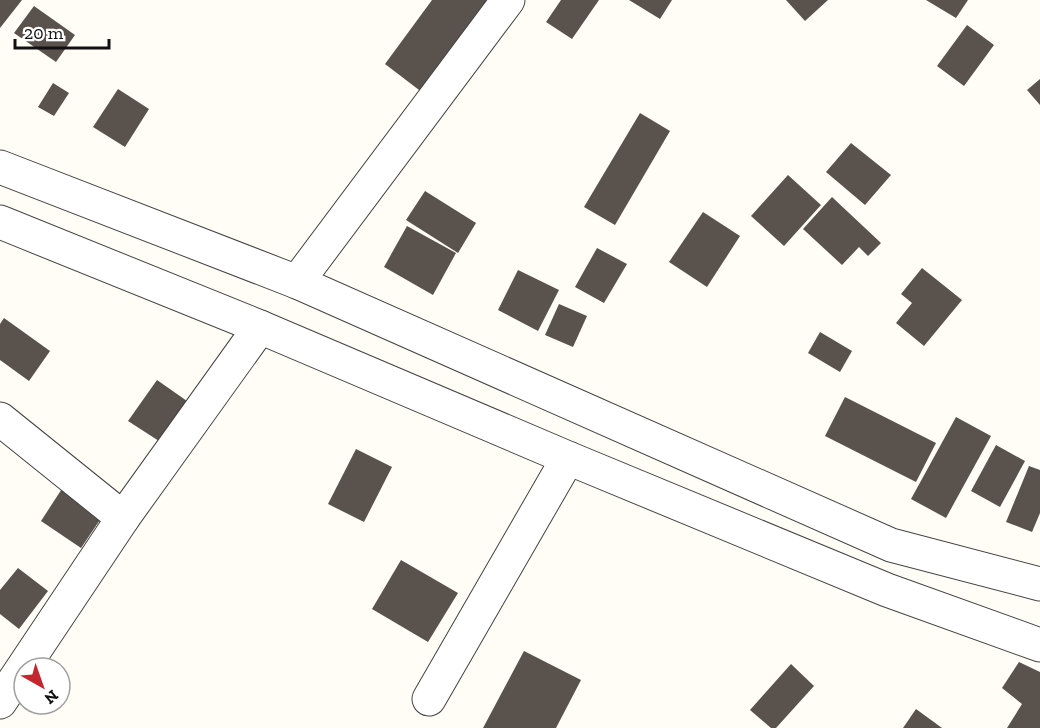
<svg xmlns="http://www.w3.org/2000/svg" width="1040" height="728" viewBox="0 0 1040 728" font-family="'Zilla Slab',serif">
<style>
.building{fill:#5a524d}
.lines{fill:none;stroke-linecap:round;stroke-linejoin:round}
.minor-casing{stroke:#444;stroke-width:35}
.tertiary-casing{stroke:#444;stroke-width:35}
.minor{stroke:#fff;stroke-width:33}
.tertiary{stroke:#fff;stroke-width:33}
</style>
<rect width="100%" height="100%" fill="#fffdf5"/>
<g class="building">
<path d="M 0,0 L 22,0 L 0,28 Z"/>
<path d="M 432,0 L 487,0 L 490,2 L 423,93 L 385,64 Z"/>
<path d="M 561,0 L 599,0 L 572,39 L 546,22 Z"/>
<path d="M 629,0 L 672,0 L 660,19 Z"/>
<path d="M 786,0 L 828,0 L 805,21 Z"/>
<path d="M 926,0 L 968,0 L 956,18 Z"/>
<path d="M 34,6 L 75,35 L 56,62 L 14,33 Z"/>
<path d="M 967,25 L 994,45 L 964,86 L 937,66 Z"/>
<path d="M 1040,79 L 1040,105 L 1027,90 Z"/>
<path d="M 53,83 L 69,93 L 54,116 L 38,107 Z"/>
<path d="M 118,89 L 149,109 L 125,147 L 93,127 Z"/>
<path d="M 640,113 L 670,131 L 615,225 L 584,207 Z"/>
<path d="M 851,143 L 891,175 L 865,205 L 826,172 Z"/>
<path d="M 788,175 L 821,205 L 784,246 L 751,216 Z"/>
<path d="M 425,191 L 476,223 L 458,253 L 406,220 Z"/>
<path d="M 832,197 L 881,243 L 868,256 L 859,247 L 842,265 L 803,229 Z"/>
<path d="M 703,212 L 740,236 L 707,287 L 669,262 Z"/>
<path d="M 407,226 L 456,253 L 433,295 L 384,267 Z"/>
<path d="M 597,248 L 627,264 L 604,303 L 575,287 Z"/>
<path d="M 922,268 L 962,300 L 924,346 L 896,323 L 912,303 L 901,294 Z"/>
<path d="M 518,270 L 559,290 L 538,331 L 498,310 Z"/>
<path d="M 559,304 L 587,316 L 573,347 L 545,335 Z"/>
<path d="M 4,318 L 50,351 L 29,381 L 0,360 L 0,324 Z"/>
<path d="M 820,332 L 852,351 L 840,372 L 808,353 Z"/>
<path d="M 157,380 L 187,401 L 159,441 L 128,421 Z"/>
<path d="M 845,397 L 936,443 L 916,482 L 825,436 Z"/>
<path d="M 956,417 L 991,436 L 946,518 L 911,499 Z"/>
<path d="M 996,445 L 1025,461 L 1000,507 L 971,491 Z"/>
<path d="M 356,449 L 392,467 L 364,522 L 328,504 Z"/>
<path d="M 1029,466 L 1040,470 L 1040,513 L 1032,532 L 1006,522 Z"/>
<path d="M 67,481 L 108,508 L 81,548 L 41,521 Z"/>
<path d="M 401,560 L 458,593 L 428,642 L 372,609 Z"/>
<path d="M 18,568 L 48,591 L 19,629 L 0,614 L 0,590 Z"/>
<path d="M 524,651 L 581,680 L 556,728 L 483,728 Z"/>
<path d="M 1019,662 L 1040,672 L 1040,728 L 1007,728 L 1022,704 L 1002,688 Z"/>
<path d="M 791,664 L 814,686 L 776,728 L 771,728 L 750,710 Z"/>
<path d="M 916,709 L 942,728 L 903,728 Z"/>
</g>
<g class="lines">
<g class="minor-casing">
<g id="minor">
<path d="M 297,282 L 508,0"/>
<path d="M 0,419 L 123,518"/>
<path d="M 429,699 L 568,458"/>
<path d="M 0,702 L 123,518 L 260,327"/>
</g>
</g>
<g class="tertiary-casing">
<g id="tertiary">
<path d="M 0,167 L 297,282 L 891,545 L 1040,584"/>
<path d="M 0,222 L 260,327 L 568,458 L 887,590 L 1040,645"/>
</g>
</g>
<use href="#minor" class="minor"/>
<use href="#tertiary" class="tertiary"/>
</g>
<g transform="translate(42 686) rotate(140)"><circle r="28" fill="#ffffff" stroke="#a0a0a0" stroke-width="1.5"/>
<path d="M0-4.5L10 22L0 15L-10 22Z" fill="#c4262e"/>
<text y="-9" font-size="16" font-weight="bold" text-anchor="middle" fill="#111111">N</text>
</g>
<path d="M15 39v9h94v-9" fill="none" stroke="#111111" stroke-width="3"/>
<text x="24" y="39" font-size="18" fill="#111111" stroke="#ffffff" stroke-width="4.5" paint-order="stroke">20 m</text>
</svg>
